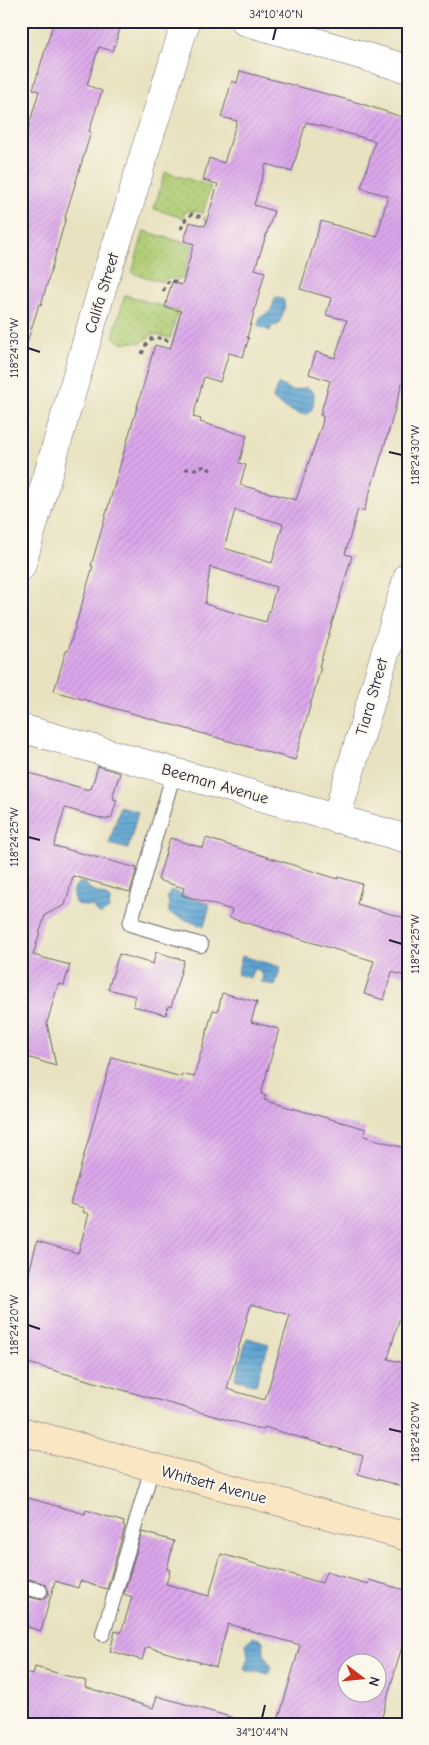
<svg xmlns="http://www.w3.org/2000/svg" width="429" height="1745" viewBox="0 0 429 1745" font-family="'Comic Neue',sans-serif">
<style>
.grass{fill:url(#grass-dots);stroke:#687757}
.water{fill:url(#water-rules);stroke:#3e6286}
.building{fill:url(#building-hatch);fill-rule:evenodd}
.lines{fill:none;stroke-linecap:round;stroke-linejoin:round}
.service-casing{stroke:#67656a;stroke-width:16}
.minor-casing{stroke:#67656a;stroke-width:29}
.tertiary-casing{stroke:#67656a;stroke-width:29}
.secondary-casing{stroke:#67656a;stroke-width:29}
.path{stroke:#67656a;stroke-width:3;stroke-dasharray:4 4;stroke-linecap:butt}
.service{stroke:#fff;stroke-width:14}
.minor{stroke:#fff;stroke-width:28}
.tertiary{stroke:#fff;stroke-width:28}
.secondary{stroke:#fbe6c4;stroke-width:28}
.ticks{fill:none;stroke:#22223b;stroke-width:2}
.labels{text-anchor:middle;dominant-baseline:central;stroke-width:4;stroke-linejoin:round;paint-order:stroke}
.street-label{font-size:16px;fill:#22223b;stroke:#fbf7ec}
.neatline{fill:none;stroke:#22223b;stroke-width:2}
.ticks-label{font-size:12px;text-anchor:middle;fill:#22223b}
</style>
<defs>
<pattern id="grass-dots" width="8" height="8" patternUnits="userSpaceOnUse" patternTransform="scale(1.25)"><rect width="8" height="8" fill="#aecc73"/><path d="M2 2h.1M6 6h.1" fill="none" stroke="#95af64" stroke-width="1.8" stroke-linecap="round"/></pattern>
<pattern id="water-rules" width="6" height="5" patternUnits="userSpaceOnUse" patternTransform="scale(1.25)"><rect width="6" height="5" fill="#5aa3d1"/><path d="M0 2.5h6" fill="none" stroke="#4a84ab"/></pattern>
<pattern id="building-hatch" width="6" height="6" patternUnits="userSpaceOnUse" patternTransform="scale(1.25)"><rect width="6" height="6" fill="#dba7eb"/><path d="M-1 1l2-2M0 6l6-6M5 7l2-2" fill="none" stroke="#bc8fca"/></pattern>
</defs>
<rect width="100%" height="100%" fill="#fbf7ec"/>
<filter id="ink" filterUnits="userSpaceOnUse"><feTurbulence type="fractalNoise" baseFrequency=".02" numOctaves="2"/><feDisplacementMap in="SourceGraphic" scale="10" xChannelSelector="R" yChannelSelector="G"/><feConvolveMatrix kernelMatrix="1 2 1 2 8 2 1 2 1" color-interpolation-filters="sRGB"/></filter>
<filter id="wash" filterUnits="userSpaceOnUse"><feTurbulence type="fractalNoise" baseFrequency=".0096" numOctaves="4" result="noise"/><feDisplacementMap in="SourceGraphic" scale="20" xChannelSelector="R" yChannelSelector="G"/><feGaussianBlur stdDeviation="1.12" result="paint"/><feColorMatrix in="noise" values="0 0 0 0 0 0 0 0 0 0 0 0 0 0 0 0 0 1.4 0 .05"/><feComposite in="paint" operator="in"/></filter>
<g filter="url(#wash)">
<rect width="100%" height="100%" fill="#e8e2c0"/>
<g class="grass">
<path d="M 165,172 L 211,186 L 203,213 C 196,211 192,210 185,212 L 183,218 L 154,209 Z"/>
<path d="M 144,231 L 193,245 L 184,279 L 167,278 L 163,282 L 132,273 Z"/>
<path d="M 125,295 L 178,311 L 170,338 L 153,334 L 141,343 C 130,340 120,347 113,336 Z"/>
</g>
<g class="water">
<path d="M 276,297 L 283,299 C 287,307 282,317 278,325 L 272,326 L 270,331 L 258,326 L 260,317 C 275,311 270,308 276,297 Z"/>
<path d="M 279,384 L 293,391 L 307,387 L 314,393 C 314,399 314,409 309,413 C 301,418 277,405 273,398 L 277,386 Z"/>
<path d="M 120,807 L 138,812 L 128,849 L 109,844 Z"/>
<path d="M 78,883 L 85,883 L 93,891 L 108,897 L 110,901 L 109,909 L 101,914 L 98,913 L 92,906 L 83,906 L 75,903 L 72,891 Z"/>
<path d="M 171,890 L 210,905 L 204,927 L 169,913 L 169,904 L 167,897 Z"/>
<path d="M 242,956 L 281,967 L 275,986 L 261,982 L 263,975 L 259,970 L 255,969 L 253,970 L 250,978 L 237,974 Z"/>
<path d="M 247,1338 L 269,1344 L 256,1385 L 235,1379 Z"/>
<path d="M 253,1637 L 262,1640 C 265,1646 263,1646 264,1652 C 264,1661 275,1664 268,1674 L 258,1671 L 246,1671 L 244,1669 L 248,1658 L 246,1643 Z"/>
</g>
<g id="blocks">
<g class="building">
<path d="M 54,21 L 97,21 L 120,29 L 113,51 L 99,47 L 87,85 L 102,91 L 89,131 L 91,132 L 65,217 L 66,217 L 48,281 L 41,305 L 39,304 L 26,346 L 21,346 L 21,134 L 26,136 L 39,91 L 33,89 Z"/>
<path d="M 240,71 L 356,102 L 408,119 L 408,362 L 388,434 L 364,511 L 358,509 L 345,554 L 352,556 L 319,667 L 321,667 L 295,760 L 54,691 L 66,651 L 68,651 L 93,566 L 91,566 L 155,345 L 170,349 L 181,311 L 165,307 L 172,282 L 182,285 L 194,244 L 184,241 L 190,222 L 205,226 L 218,184 L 203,180 L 209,158 L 224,163 L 237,121 L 221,117 L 232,81 L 237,83 ZM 306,122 L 375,141 L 361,188 L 388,196 L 377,237 L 321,221 L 300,289 L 331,298 L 326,315 L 347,320 L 335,358 L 316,352 L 309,374 L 330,381 L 320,415 L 323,416 L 322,424 L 296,500 L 240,485 L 246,465 L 239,463 L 247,436 L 200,422 L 201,419 L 193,417 L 204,377 L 220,382 L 229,353 L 243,357 L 249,338 L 247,338 L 265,272 L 255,269 L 274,211 L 254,205 L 266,164 L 292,172 ZM 235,510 L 283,524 L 272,563 L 224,548 ZM 210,567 L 276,587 L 266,622 L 205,604 Z"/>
<path d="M 98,766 L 120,773 L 113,795 L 114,796 L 113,799 L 117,800 L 111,819 L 108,818 L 107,820 L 65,808 L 54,846 L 137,868 L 130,892 L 73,876 L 65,905 L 45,915 L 33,955 L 70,965 L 64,985 L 58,984 L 47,1023 L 56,1066 L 21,1055 L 21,799 L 29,773 L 89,790 L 90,788 L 91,789 Z"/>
<path d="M 170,838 L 203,848 L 206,838 L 338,879 L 338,877 L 362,884 L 357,904 L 408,919 L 408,977 L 392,972 L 384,1000 L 364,994 L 374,961 L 230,918 L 232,910 L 182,895 L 184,888 L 158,880 Z"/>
<path d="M 156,952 L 184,960 L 171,1007 L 168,1006 L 166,1015 L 133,1006 L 135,996 L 108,989 L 119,954 L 153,964 Z"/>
<path d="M 222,993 L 257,1002 L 251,1022 L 279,1029 L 261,1094 L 266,1096 L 264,1100 L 366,1129 L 364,1136 L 408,1149 L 408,1288 L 388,1359 L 408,1364 L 408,1488 L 358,1474 L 363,1456 L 264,1427 L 263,1430 L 21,1361 L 21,1315 L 28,1293 L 24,1292 L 37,1241 L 78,1253 L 89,1214 L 83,1212 L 84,1208 L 70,1204 L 112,1057 L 181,1077 L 182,1074 L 194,1077 L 213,1010 L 218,1011 ZM 251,1304 L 290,1315 L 265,1400 L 227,1389 Z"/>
<path d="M 21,1496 L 85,1514 L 86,1510 L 124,1522 L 123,1526 L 125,1527 L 107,1589 L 80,1581 L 78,1588 L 55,1581 L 41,1631 L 21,1625 L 21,1595 L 42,1600 L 47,1597 L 49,1593 L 46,1585 L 43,1583 L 21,1577 Z"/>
<path d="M 142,1532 L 174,1541 L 167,1569 L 170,1570 L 166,1584 L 209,1596 L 221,1554 L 322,1583 L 326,1572 L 368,1584 L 369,1580 L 408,1591 L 408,1625 L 380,1724 L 280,1724 L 282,1719 L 279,1718 L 300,1645 L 228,1624 L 216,1667 L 148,1647 L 146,1647 L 142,1660 L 110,1651 L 115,1631 L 121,1633 L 132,1597 L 124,1594 ZM 346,1662 L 376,1662 L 376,1692 L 346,1692 Z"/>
<path d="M 35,1667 L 86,1681 L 85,1687 L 153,1708 L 157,1696 L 234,1718 L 233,1724 L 21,1724 L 21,1672 L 33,1675 Z"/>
</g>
</g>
</g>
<g filter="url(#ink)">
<use href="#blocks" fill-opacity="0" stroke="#67656a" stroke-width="1"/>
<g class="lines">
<g class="service-casing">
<g id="service">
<path d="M 174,772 L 130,924 L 201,945"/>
<path d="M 21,1586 L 40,1591"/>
<path d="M 103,1634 L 152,1468"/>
</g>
</g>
<g class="minor-casing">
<g id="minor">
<path d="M 21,567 L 106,275 L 127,213 L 145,151 L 186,21"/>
<path d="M 21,728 L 408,839"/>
<path d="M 336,819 L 408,576"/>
</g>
</g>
<g class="tertiary-casing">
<path id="tertiary" d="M 244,21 L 408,69"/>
</g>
<g class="secondary-casing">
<path id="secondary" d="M 21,1431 L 408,1537"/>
</g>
<g class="path">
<path d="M 181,229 L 185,220 L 192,214 L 205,218"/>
<path d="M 163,291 L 169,280 L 179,282"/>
<path d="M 142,354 C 145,346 147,340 155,337 L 169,341"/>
<path d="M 185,469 L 196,469 L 205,466 L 212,471"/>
</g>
<use href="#service" class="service"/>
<use href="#minor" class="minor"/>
<use href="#tertiary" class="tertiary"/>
<use href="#secondary" class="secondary"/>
</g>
</g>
<path class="ticks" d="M 273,40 L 276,28M 28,348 L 40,352M 389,452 L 402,455M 28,837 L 40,840M 389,940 L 402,944M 28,1325 L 40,1329M 389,1429 L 402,1432M 262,1718 L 265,1705"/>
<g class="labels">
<g class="street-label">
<text transform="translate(102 293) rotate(-73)">Califa Street</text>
<text transform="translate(372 697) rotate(-74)">Tiara Street</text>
<text transform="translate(215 784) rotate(16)">Beeman Avenue</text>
<text transform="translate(214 1485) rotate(15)">Whitsett Avenue</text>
</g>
</g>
<rect width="429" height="1745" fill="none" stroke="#fbf7ec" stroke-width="55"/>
<g transform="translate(362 1678) rotate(106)"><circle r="24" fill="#fbf7ec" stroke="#a4a2a5"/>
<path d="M0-4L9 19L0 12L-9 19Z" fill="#c8321e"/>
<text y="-8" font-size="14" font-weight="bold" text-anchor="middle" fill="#22223b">N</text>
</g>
<rect x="28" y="28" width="374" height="1690" class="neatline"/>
<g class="ticks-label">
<text x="276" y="18">34°10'40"N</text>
<text transform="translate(14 348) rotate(-90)" y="4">118°24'30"W</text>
<text transform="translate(415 455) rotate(-90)" y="4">118°24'30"W</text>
<text transform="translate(14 837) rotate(-90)" y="4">118°24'25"W</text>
<text transform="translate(415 944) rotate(-90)" y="4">118°24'25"W</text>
<text transform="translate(14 1325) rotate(-90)" y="4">118°24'20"W</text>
<text transform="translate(415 1432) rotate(-90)" y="4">118°24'20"W</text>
<text x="262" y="1736">34°10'44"N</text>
</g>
</svg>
